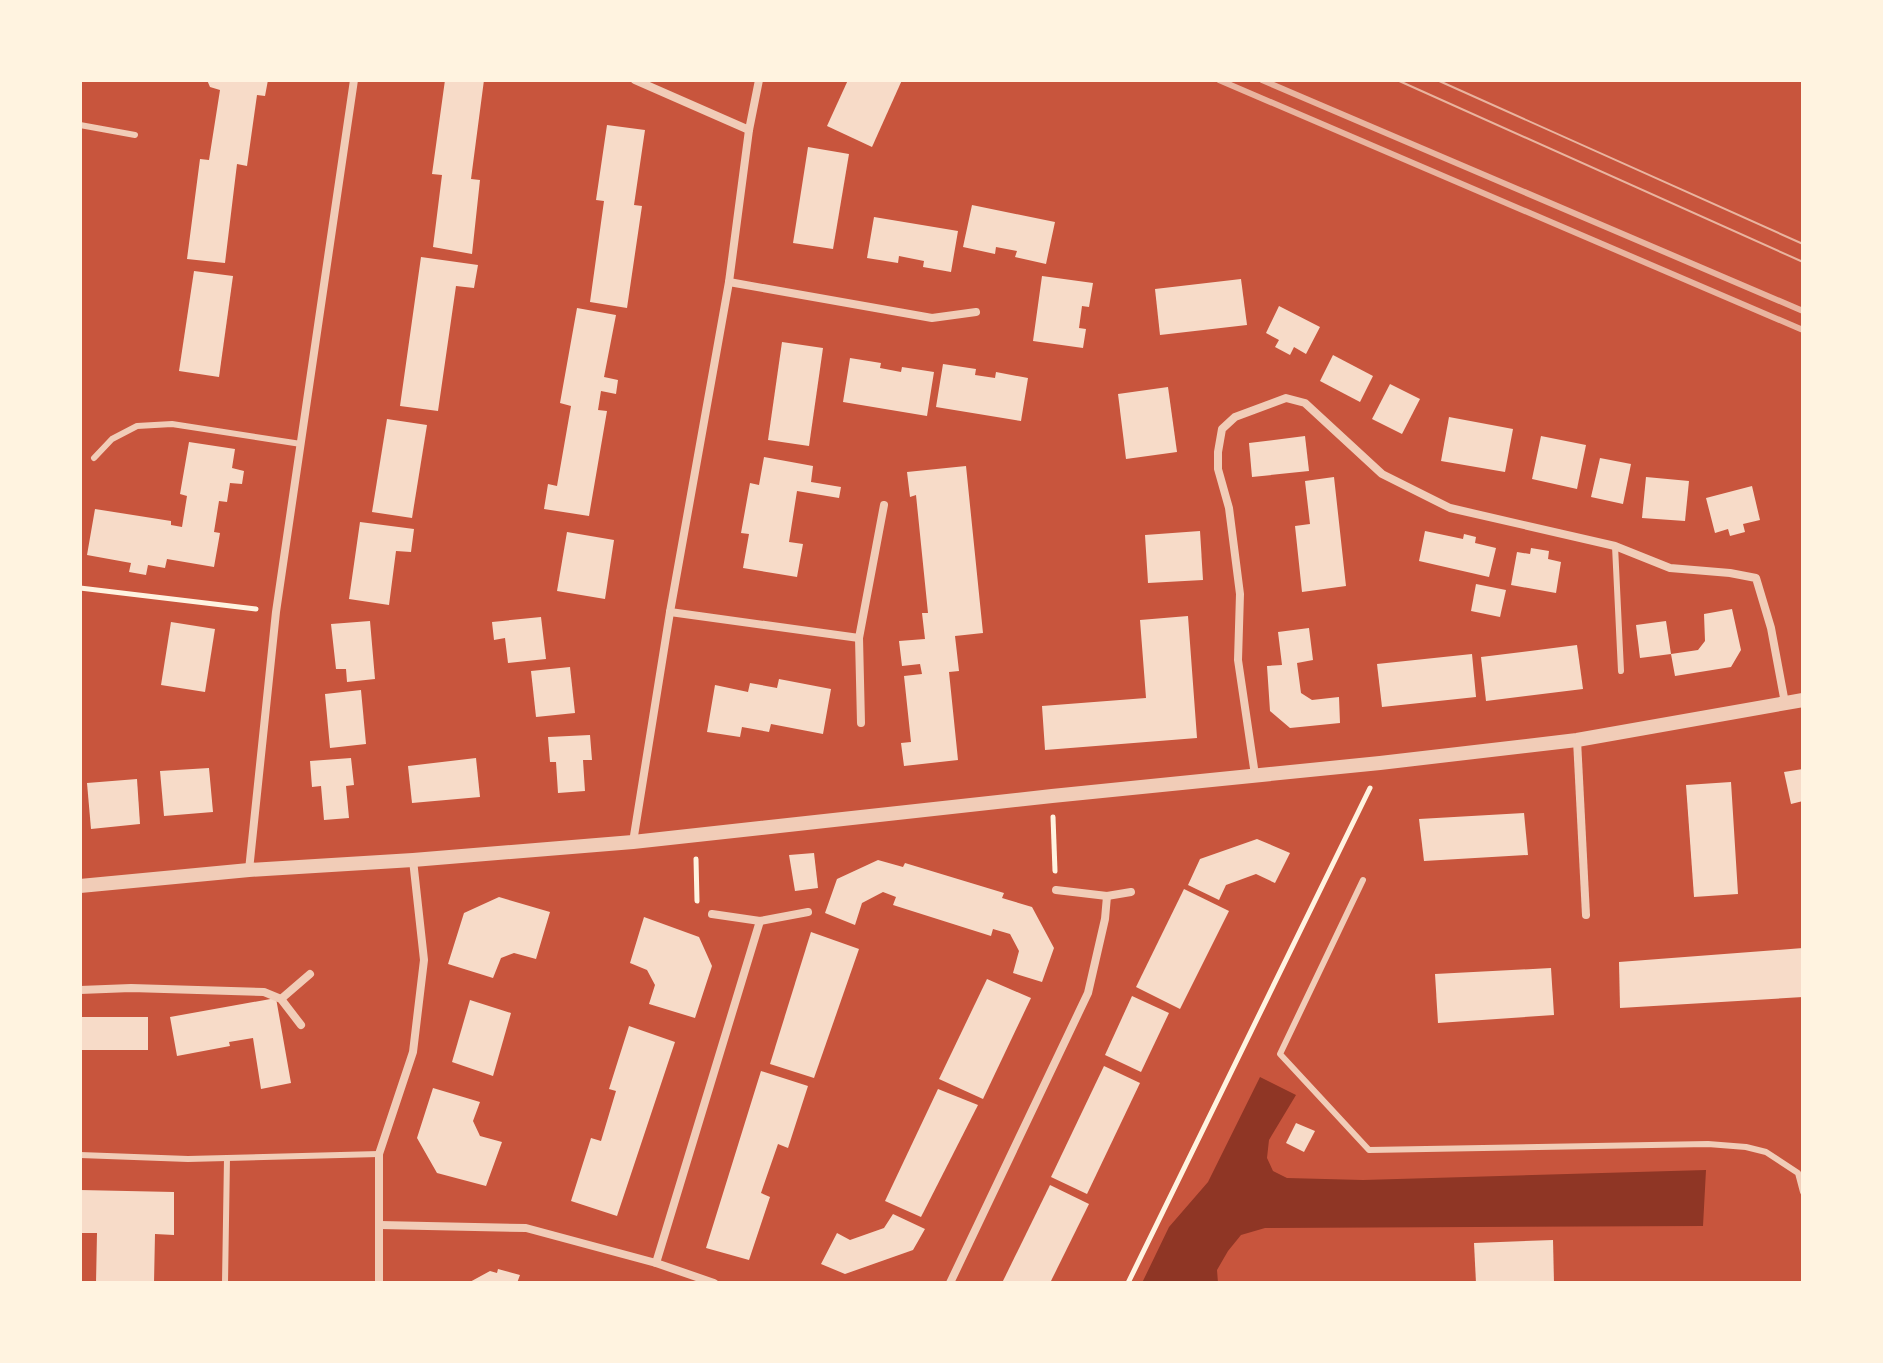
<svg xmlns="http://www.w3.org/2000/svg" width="1883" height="1363" viewBox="0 0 1883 1363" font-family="'Work Sans',sans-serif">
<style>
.water{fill:#8f3625}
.building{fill:#f7dbc8}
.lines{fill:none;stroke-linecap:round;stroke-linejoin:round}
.path{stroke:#fff3e0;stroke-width:5}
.service{stroke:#f1ccb7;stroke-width:6}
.minor{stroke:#f1ccb7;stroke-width:8}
.tertiary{stroke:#f1ccb7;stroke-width:14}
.tram{stroke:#e9b49f;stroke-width:2}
.rail{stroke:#e9b49f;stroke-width:6}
</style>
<rect width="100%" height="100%" fill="#c8553d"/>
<path class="water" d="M 1260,1077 L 1296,1095 L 1269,1140 L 1267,1158 L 1273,1171 L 1287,1178 L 1363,1180 L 1706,1170 L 1703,1226 L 1265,1228 L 1241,1235 L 1228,1251 L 1217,1270 L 1218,1283 L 1142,1283 L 1169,1227 L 1208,1182 Z"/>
<g class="building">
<path d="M 207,80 L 268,80 L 265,96 L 257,95 L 247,166 L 237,164 L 225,263 L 187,259 L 200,159 L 209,160 L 220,90 L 210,87 Z"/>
<path d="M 445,80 L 484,80 L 471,179 L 480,180 L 472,254 L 433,247 L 442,175 L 432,174 Z"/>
<path d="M 848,80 L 902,80 L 872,147 L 827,126 Z"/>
<path d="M 607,125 L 645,130 L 634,205 L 642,206 L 627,308 L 590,302 L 604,201 L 596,200 Z"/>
<path d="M 808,147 L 849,154 L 833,249 L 793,243 Z"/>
<path d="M 972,205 L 1055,222 L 1046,264 L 1015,257 L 1017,251 L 996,247 L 995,254 L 963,247 Z"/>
<path d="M 874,217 L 958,231 L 951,272 L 923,267 L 924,261 L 899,256 L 898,263 L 867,258 Z"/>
<path d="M 421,257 L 478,265 L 474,288 L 456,286 L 438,411 L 400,406 Z"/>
<path d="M 194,271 L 233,276 L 219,377 L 179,371 Z"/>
<path d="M 1042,276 L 1093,283 L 1089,307 L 1082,306 L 1079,328 L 1086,329 L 1083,348 L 1033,341 Z"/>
<path d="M 1241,279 L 1247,325 L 1160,335 L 1155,289 Z"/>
<path d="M 1279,306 L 1320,327 L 1306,354 L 1294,347 L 1290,355 L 1275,347 L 1279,340 L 1266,333 Z"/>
<path d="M 577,308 L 616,315 L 604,377 L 618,380 L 616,394 L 601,391 L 598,410 L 607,411 L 589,516 L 544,509 L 548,484 L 557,486 L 571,406 L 560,403 Z"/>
<path d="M 782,342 L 823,348 L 809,446 L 768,440 Z"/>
<path d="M 1333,355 L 1373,376 L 1360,402 L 1320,381 Z"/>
<path d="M 850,358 L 881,363 L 880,368 L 901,372 L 902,367 L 934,372 L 927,416 L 843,402 Z"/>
<path d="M 943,364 L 976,369 L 975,375 L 995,378 L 996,372 L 1028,378 L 1021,421 L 936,407 Z"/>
<path d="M 1390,384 L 1420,399 L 1402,434 L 1372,419 Z"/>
<path d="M 1168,387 L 1177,452 L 1126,459 L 1118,394 Z"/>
<path d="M 1449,417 L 1513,429 L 1505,472 L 1441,461 Z"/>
<path d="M 387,419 L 427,425 L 412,518 L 372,512 Z"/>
<path d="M 1305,436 L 1309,471 L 1252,477 L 1249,443 Z"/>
<path d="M 1541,436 L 1586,445 L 1577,489 L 1532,479 Z"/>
<path d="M 189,442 L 235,449 L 232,468 L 244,471 L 242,484 L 230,483 L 227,502 L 219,501 L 214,532 L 220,533 L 214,567 L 167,559 L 165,568 L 148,565 L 146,575 L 129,572 L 131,563 L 87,555 L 95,509 L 171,521 L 171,525 L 182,527 L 187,496 L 180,494 Z"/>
<path d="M 764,457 L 813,466 L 811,482 L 841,487 L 839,498 L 797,491 L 789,542 L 803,544 L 797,577 L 743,568 L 749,534 L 741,533 L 750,483 L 759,485 Z"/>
<path d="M 1600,458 L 1631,464 L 1623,504 L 1591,497 Z"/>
<path d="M 966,466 L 983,633 L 955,636 L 959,671 L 949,672 L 958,760 L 904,766 L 901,743 L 911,742 L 904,676 L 922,674 L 920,664 L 902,666 L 899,641 L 925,639 L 922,613 L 928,613 L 916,495 L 910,497 L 907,472 Z"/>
<path d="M 1334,477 L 1346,586 L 1302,592 L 1295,526 L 1310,524 L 1305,481 Z"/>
<path d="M 1646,477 L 1689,481 L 1685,521 L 1642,518 Z"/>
<path d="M 1752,486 L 1760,520 L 1743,524 L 1745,532 L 1730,536 L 1728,529 L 1715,533 L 1706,498 Z"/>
<path d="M 360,522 L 414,529 L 411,552 L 396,551 L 389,605 L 349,599 Z"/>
<path d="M 1200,531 L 1203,580 L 1148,583 L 1145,535 Z"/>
<path d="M 1425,531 L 1463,539 L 1464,534 L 1476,537 L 1475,543 L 1496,548 L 1489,577 L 1419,561 Z"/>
<path d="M 567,532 L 614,540 L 605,599 L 557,591 Z"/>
<path d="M 1531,548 L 1549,551 L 1548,559 L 1561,562 L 1556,593 L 1511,585 L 1517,552 L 1530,554 Z"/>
<path d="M 1476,584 L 1506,590 L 1500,617 L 1471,611 Z"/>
<path d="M 1732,609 L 1741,650 L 1731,667 L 1675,676 L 1671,654 L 1698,650 L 1705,641 L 1704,614 Z"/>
<path d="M 1188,616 L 1197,738 L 1045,750 L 1042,706 L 1146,698 L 1140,620 Z"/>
<path d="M 541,617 L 546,659 L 508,663 L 505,638 L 494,640 L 492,622 Z"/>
<path d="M 370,621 L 375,679 L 347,682 L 346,669 L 336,669 L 331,624 Z"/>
<path d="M 1666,621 L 1671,654 L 1640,658 L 1636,625 Z"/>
<path d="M 171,622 L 215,629 L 205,692 L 161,685 Z"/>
<path d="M 1309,628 L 1313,660 L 1297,663 L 1301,693 L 1312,700 L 1339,697 L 1340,723 L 1290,728 L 1270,711 L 1267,666 L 1282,665 L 1278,632 Z"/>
<path d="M 1577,645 L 1583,689 L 1486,701 L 1481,657 Z"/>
<path d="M 1472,654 L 1476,697 L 1382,707 L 1377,664 Z"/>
<path d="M 570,667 L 575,713 L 536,717 L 531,671 Z"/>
<path d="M 779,679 L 831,689 L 823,734 L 771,724 L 769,732 L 742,727 L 740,737 L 707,732 L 715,685 L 748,692 L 750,683 L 777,688 Z"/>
<path d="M 361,690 L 366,744 L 330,748 L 325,694 Z"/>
<path d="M 590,735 L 592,760 L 583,760 L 585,791 L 558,793 L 556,762 L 550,762 L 548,737 Z"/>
<path d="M 351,758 L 354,785 L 346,786 L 349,818 L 324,820 L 321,786 L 312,787 L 310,761 Z"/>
<path d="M 476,758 L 480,797 L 412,803 L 408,766 Z"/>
<path d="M 209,768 L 213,812 L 164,816 L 160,771 Z"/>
<path d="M 1803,769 L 1803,801 L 1791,804 L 1784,772 Z"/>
<path d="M 137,779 L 140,824 L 91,829 L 87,783 Z"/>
<path d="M 1731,782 L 1738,894 L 1694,897 L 1686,785 Z"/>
<path d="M 1524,813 L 1528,855 L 1424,861 L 1419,819 Z"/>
<path d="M 1257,839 L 1290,853 L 1275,883 L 1256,874 L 1226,885 L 1219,900 L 1188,885 L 1200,859 Z"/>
<path d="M 814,853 L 818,888 L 795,891 L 789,855 Z"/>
<path d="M 878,860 L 903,867 L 905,863 L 1004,893 L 1002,898 L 1032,907 L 1054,948 L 1042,982 L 1013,973 L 1019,951 L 1010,934 L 993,929 L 991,936 L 893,905 L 896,897 L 883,892 L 862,903 L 855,925 L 825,913 L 837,879 Z"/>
<path d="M 1184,889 L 1229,911 L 1180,1009 L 1136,987 Z"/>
<path d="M 499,897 L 550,912 L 536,959 L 514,953 L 501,958 L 493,978 L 448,964 L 464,913 Z"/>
<path d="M 644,917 L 699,937 L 712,966 L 695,1018 L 649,1004 L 655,985 L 647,970 L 630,963 Z"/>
<path d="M 811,932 L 859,949 L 814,1078 L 770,1064 Z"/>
<path d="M 1803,948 L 1803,997 L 1620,1008 L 1619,962 Z"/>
<path d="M 1551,968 L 1554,1015 L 1438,1023 L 1435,974 Z"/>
<path d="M 987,979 L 1031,998 L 983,1099 L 939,1079 Z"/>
<path d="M 1132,996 L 1169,1013 L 1141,1072 L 1105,1055 Z"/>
<path d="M 276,998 L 291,1083 L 261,1089 L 253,1038 L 229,1042 L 230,1046 L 177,1056 L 170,1017 Z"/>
<path d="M 470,1000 L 511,1013 L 493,1076 L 452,1062 Z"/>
<rect x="80" y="1017" width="68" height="33"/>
<path d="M 629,1026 L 675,1042 L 617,1216 L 571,1201 L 591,1138 L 601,1141 L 616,1091 L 609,1089 Z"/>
<path d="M 1104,1066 L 1140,1083 L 1087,1194 L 1051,1177 Z"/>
<path d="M 761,1071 L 808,1086 L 788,1148 L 778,1144 L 761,1193 L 770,1197 L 749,1260 L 706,1248 Z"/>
<path d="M 433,1088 L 480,1102 L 473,1121 L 480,1136 L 502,1142 L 486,1186 L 437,1173 L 417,1138 Z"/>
<path d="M 938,1089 L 978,1105 L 921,1217 L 885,1201 Z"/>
<path d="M 1296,1123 L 1315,1131 L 1304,1152 L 1286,1143 Z"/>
<path d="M 1050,1185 L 1089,1204 L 1050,1283 L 1002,1283 Z"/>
<path d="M 80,1190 L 174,1192 L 174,1235 L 155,1234 L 154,1283 L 96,1283 L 97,1233 L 80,1233 Z"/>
<path d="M 893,1214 L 925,1229 L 913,1250 L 845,1274 L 821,1264 L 837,1233 L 850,1240 L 884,1228 Z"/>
<path d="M 1553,1240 L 1554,1283 L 1476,1283 L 1474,1243 Z"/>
<path d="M 498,1269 L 520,1275 L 517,1283 L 468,1283 L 490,1271 L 497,1273 Z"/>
</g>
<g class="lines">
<g class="path">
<path d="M 80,588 L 256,609"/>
<path d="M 1053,817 L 1055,871"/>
<path d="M 696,859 L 697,901"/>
<path d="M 1128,1283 L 1370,788"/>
</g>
<g class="service">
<path d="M 80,125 L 135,135"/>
<path d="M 94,458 L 112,439 L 137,426 L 172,424 L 301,444"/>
<path d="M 1615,546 L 1621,671"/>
<path d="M 1363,880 L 1280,1054 L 1369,1150 L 1708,1144 L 1746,1147 L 1766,1152 L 1798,1173 L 1803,1192"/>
<path d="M 80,1155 L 188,1159 L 379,1154"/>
<path d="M 225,1283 L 227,1158"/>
</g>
<g class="minor">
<path d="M 635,80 L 749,130"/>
<path d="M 729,282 L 932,318 L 976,312"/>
<path d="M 670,612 L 859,638"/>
<path d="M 861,723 L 859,638 L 884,505"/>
<path d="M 1577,740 L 1586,915"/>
<path d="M 1255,775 L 1238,660 L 1240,594 L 1229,508 L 1218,469 L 1218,452 L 1222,429 L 1235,417 L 1286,398 L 1305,403 L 1382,474 L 1450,508 L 1615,546 L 1670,568 L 1730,573 L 1756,578 L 1771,628 L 1785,703"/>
<path d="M 633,842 L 670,612 L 729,282 L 749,130 L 759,80"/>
<path d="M 249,870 L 276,612 L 354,80"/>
<path d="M 1056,890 L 1107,896 L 1131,892"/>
<path d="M 712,914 L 760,921 L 808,912"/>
<path d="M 80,990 L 131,988 L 264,992 L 281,999 L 301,1025"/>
<path d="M 281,999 L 310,974"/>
<path d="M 380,1225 L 526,1228 L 656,1263 L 714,1283"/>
<path d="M 656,1263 L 760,921"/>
<path d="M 379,1283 L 379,1154 L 413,1052 L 424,960 L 413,860"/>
<path d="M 950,1283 L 1088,993 L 1105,919 L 1107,896"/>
</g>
<path class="tertiary" d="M 80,886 L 249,870 L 413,860 L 633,842 L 1052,796 L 1380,763 L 1577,740 L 1803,700"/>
<g class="tram">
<path d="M 1397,80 L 1803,262"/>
<path d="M 1437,80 L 1803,244"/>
</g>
<g class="rail">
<path d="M 1219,80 L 1803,330"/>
<path d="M 1262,80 L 1803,311"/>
</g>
</g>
<rect width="1883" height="1363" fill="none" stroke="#fff3e0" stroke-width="164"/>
</svg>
